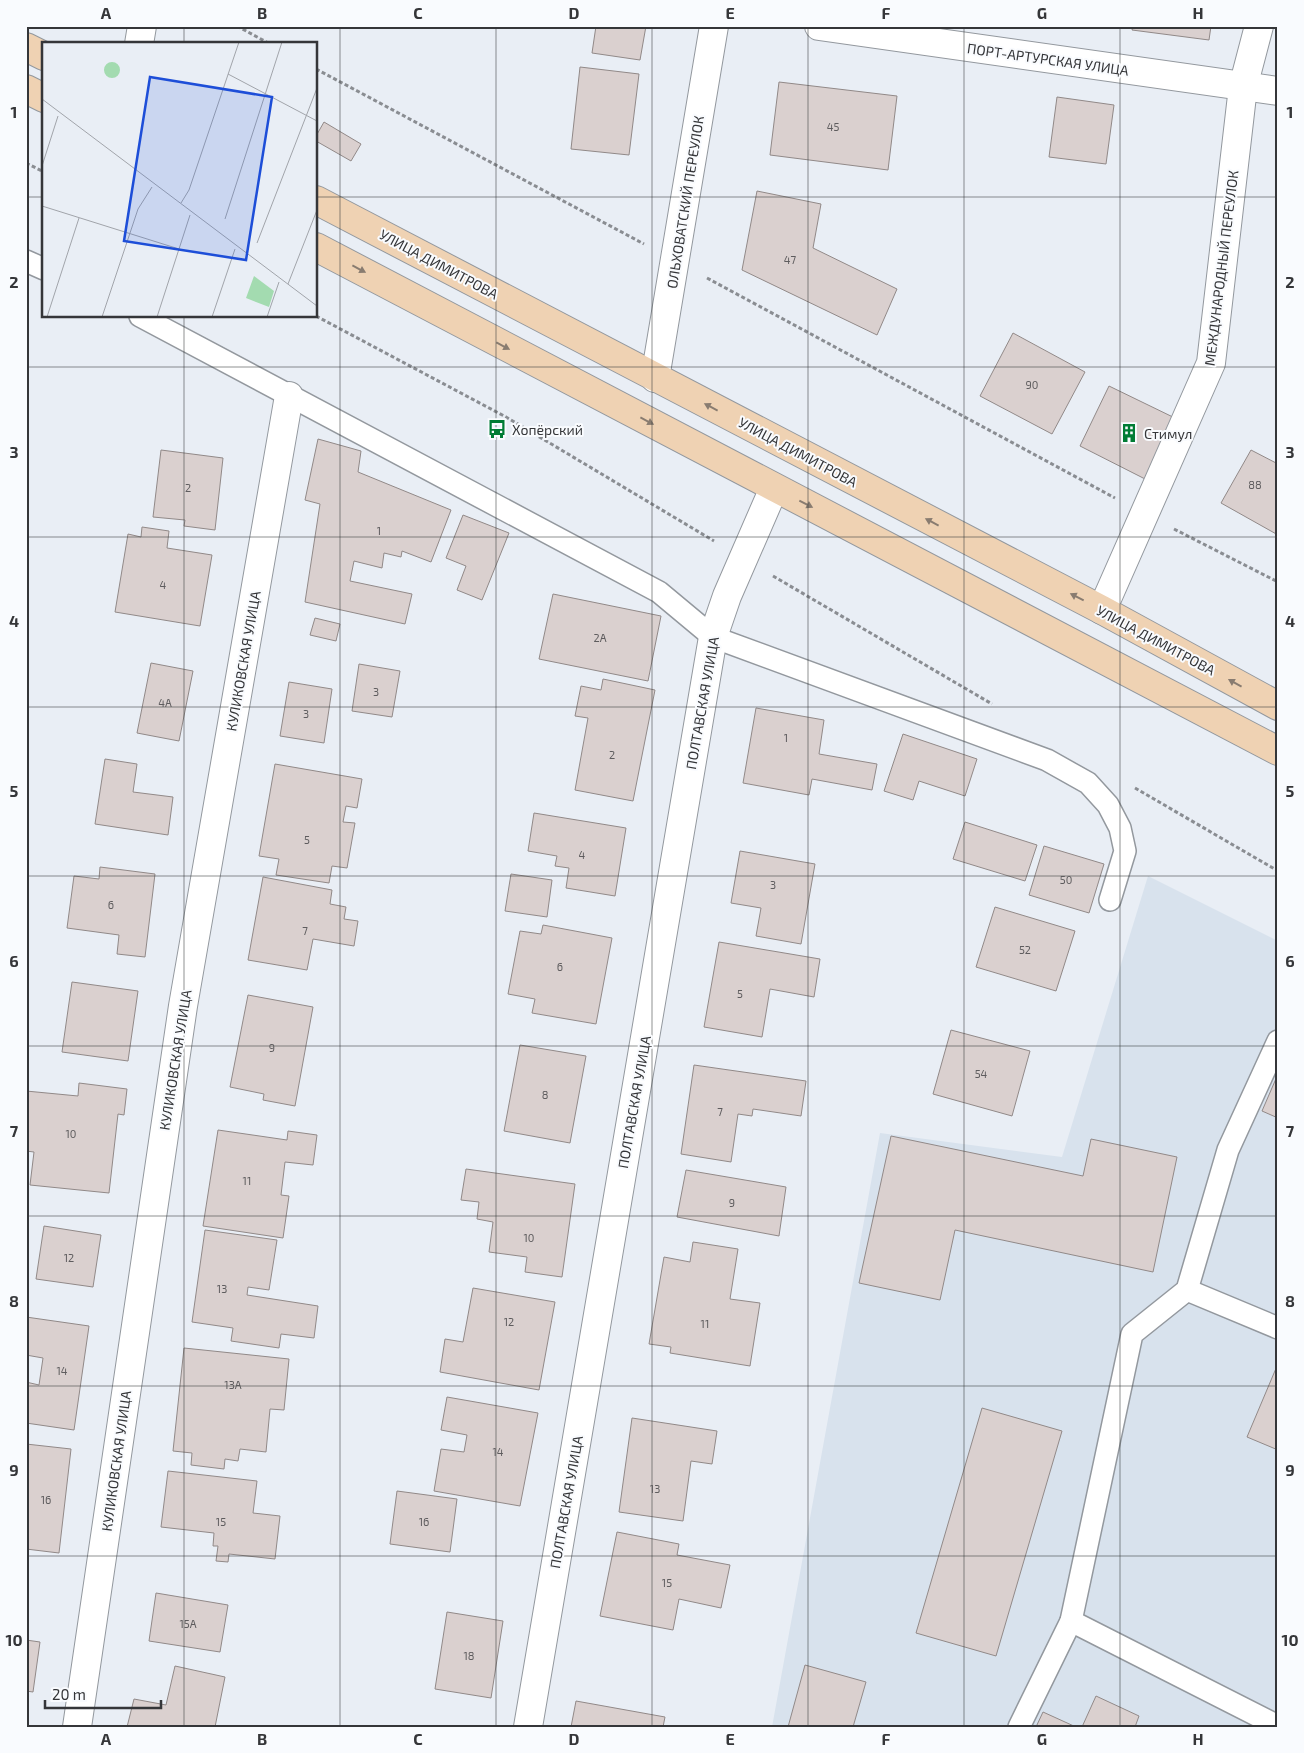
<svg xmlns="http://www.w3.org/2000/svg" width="1304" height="1753" viewBox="0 0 1304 1753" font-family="'Exo 2',sans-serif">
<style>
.built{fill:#d8e2ed}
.building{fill:#dad0cf;stroke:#918988}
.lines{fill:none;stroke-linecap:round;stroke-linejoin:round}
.service-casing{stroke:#93989e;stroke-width:24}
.minor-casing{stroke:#93989e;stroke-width:30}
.secondary-casing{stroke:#93989e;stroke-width:30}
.path{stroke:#8a8d92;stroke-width:3;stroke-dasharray:4 2.5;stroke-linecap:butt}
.service{stroke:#fff;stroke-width:21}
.minor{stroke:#fff;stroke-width:28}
.secondary{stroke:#efd2b3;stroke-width:28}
.oneway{fill:#897c70}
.grid{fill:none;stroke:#353639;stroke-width:1;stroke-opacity:0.55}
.labels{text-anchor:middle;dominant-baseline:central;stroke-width:4;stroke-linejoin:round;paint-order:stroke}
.number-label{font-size:11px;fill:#5e5c5e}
.street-label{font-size:14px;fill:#353639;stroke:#f9fbfe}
.poi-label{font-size:14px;fill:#353639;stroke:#f9fbfe;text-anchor:start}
.inset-road{fill:none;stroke:#a1a4aa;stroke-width:1}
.view{fill:#1d4ed8;fill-opacity:0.15;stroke:#1d4ed8;stroke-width:2.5}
.inset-edge{fill:none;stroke:#353639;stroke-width:2.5}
.neatline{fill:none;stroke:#353639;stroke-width:2}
.grid-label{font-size:16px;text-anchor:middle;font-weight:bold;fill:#353639}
</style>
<rect width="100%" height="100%" fill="#e9eef5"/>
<path class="built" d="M 1148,876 L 1278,941 L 1278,1727 L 772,1727 L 880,1133 L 1062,1157 Z"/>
<g class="building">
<path d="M 596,26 L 646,26 L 640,60 L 592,53 Z"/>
<path d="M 1133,26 L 1211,26 L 1209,40 L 1132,30 Z"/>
<path d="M 580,67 L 639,74 L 629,155 L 571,149 Z"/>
<path d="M 779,82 L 897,96 L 888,170 L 770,155 Z"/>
<path d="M 1057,97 L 1114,105 L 1106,164 L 1049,157 Z"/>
<path d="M 324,122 L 361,144 L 351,161 L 316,141 L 316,136 Z"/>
<path d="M 757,191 L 821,204 L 813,248 L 897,289 L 877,335 L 742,270 Z"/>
<path d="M 1013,333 L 1085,372 L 1052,434 L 980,396 Z"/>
<path d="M 1109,386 L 1179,420 L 1149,481 L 1080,446 Z"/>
<path d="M 318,439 L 361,451 L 358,472 L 451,510 L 431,562 L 402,551 L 401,557 L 384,553 L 382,568 L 354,561 L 350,581 L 412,594 L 405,624 L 305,602 L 320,504 L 305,500 Z"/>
<path d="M 161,450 L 223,458 L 215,530 L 184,526 L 185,520 L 153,517 Z"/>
<path d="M 1251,450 L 1278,464 L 1278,535 L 1221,503 Z"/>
<path d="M 463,515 L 509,533 L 482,600 L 457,590 L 466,566 L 446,558 Z"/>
<path d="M 142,527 L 169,531 L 167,548 L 212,555 L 200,626 L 115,612 L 128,534 L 141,537 Z"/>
<path d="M 553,594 L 661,616 L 648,681 L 539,659 Z"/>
<path d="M 315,618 L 340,624 L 336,641 L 310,635 Z"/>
<path d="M 151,663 L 193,671 L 179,741 L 137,733 Z"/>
<path d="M 359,664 L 400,671 L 392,717 L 352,711 Z"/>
<path d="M 603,679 L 655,690 L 633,801 L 575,790 L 588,718 L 575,716 L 581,686 L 601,690 Z"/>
<path d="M 289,682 L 332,689 L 324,743 L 280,736 Z"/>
<path d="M 756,708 L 824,720 L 819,754 L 877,764 L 872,790 L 812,779 L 809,795 L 743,783 Z"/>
<path d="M 903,734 L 977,759 L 965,796 L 919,781 L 913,800 L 884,791 Z"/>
<path d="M 105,759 L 137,764 L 133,792 L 173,797 L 168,835 L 95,824 Z"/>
<path d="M 275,764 L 362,779 L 357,808 L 346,806 L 343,822 L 355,823 L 347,868 L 332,866 L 329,883 L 276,875 L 279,859 L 259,856 Z"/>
<path d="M 534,813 L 626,828 L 615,896 L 566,888 L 569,868 L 555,866 L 557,856 L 528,851 Z"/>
<path d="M 965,822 L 1037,845 L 1025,881 L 953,859 Z"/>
<path d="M 1044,846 L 1104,864 L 1089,913 L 1029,895 Z"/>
<path d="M 740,851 L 815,864 L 801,944 L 756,936 L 761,908 L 731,903 Z"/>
<path d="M 100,867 L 155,874 L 145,957 L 117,954 L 119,935 L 67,928 L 74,876 L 99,879 Z"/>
<path d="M 511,874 L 552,880 L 547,917 L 505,911 Z"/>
<path d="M 263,877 L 332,890 L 330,904 L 346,907 L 344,919 L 358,921 L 354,946 L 313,939 L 307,970 L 248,960 Z"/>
<path d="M 995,907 L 1075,931 L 1056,991 L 976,967 Z"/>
<path d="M 543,925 L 612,938 L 596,1024 L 532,1013 L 535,999 L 508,994 L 520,931 L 541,934 Z"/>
<path d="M 719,942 L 820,959 L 814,997 L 770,989 L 762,1037 L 704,1027 Z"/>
<path d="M 72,982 L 138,991 L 128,1061 L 62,1052 Z"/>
<path d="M 248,995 L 313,1007 L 295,1106 L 263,1100 L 264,1094 L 230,1087 Z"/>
<path d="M 951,1030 L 1030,1051 L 1012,1116 L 933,1094 Z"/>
<path d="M 520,1045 L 586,1056 L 570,1143 L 504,1131 Z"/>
<path d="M 694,1065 L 806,1081 L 801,1116 L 753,1109 L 752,1116 L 738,1114 L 731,1162 L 681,1154 Z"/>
<path d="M 1278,1074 L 1278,1118 L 1262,1111 Z"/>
<path d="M 79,1083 L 127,1089 L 124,1115 L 118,1114 L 109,1193 L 30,1185 L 34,1152 L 26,1151 L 26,1091 L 78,1096 Z"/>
<path d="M 218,1130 L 287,1140 L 288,1131 L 317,1135 L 313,1165 L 285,1162 L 281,1195 L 289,1196 L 283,1238 L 203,1226 Z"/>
<path d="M 891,1136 L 1083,1176 L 1091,1139 L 1177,1157 L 1153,1272 L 955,1230 L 940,1300 L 859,1283 Z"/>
<path d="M 466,1169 L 575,1184 L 562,1277 L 525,1272 L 527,1257 L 489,1252 L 493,1222 L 477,1219 L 479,1202 L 461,1200 Z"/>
<path d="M 686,1170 L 786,1187 L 779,1236 L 677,1217 Z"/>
<path d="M 44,1226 L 101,1235 L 93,1287 L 36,1279 Z"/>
<path d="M 205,1230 L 277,1240 L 269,1290 L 248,1287 L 247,1295 L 318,1306 L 314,1338 L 281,1334 L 279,1348 L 231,1341 L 233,1328 L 192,1322 Z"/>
<path d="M 693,1242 L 738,1249 L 730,1299 L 760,1303 L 750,1366 L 670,1353 L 671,1347 L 649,1344 L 664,1257 L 690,1262 Z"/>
<path d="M 473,1288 L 555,1302 L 539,1390 L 440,1372 L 445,1339 L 463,1342 Z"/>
<path d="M 26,1317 L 89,1326 L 74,1430 L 26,1423 L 26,1382 L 39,1385 L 43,1358 L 26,1355 Z"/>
<path d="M 184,1348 L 289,1359 L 284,1410 L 270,1409 L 266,1452 L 240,1449 L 238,1461 L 225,1459 L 224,1469 L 191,1465 L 192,1453 L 173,1451 Z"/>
<path d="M 1277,1366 L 1278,1366 L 1278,1450 L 1247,1437 Z"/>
<path d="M 447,1397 L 538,1413 L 520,1506 L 434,1491 L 441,1449 L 464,1452 L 467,1435 L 441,1430 Z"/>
<path d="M 982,1408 L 1062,1431 L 996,1656 L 916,1633 Z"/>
<path d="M 632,1418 L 717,1431 L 712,1464 L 691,1461 L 683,1521 L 619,1512 Z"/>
<path d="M 26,1444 L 71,1449 L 59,1553 L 26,1549 Z"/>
<path d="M 168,1471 L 257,1481 L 253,1513 L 280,1516 L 275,1559 L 229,1554 L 228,1562 L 216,1561 L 218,1546 L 213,1546 L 214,1533 L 161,1527 Z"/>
<path d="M 397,1491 L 457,1499 L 450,1552 L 390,1544 Z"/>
<path d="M 617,1532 L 679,1544 L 677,1555 L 730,1565 L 721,1608 L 679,1599 L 673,1630 L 600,1616 Z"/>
<path d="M 156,1593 L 228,1605 L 220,1652 L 149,1641 Z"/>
<path d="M 447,1612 L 503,1621 L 491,1698 L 435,1689 Z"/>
<path d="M 26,1640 L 40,1642 L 33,1692 L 26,1691 Z"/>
<path d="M 805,1665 L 866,1682 L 853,1727 L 788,1727 Z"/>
<path d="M 175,1666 L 225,1677 L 215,1727 L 127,1727 L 134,1699 L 166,1705 Z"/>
<path d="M 1096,1696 L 1139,1716 L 1135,1727 L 1082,1727 Z"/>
<path d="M 576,1701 L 665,1717 L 663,1727 L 571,1727 Z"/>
<path d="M 1043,1712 L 1076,1727 L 1036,1727 Z"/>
</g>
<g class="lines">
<g class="service-casing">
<g id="service">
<path d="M 26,261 L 44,269"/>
<path d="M 140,316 L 659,592 L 713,637 L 1047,760 L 1088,783 L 1108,805 L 1120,828 L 1125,851 L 1110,900"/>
<path d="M 1278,1041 L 1228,1150 L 1187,1290 L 1132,1334 L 1071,1621 L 1278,1726"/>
<path d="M 1187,1290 L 1278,1328"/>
<path d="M 1019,1727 L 1071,1621"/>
</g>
</g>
<g class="minor-casing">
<g id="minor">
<path d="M 819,26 L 1278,91"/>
<path d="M 139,44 L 142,26"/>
<path d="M 655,378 L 714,26"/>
<path d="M 1102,610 L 1211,363 L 1243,87 L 1259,26"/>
<path d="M 77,1727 L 183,1006 L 289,396"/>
<path d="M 528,1727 L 713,637 L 727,596 L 774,488"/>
</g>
</g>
<g class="secondary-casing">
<g id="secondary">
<path d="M 26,47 L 44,56"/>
<path d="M 26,89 L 44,98"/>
<path d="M 316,200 L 1102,610 L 1278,706"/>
<path d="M 316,247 L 1278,751"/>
</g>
</g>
<g class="path">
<path d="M 237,26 L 270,44"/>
<path d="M 316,69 L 644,244"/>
<path d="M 26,163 L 44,172"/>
<path d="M 707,278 L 1115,498"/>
<path d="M 316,316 L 506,417 L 714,541"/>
<path d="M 1174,529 L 1278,582"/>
<path d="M 773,576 L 992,704"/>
<path d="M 1135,788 L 1278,871"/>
</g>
<use href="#service" class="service"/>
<use href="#minor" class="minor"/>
<use href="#secondary" class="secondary"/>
</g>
<defs><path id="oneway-solid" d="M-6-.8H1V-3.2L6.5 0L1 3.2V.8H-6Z" transform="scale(1.25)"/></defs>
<g class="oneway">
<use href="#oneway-solid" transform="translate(359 269) rotate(28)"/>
<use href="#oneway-solid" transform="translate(503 346) rotate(28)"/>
<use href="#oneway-solid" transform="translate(711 407) rotate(-152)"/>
<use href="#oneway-solid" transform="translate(647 421) rotate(28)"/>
<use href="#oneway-solid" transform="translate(806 504) rotate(27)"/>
<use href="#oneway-solid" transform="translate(932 522) rotate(-152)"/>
<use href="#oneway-solid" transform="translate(1077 597) rotate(-153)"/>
<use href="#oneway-solid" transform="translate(1235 683) rotate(-151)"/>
</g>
<path class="grid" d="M 184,26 L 184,44M 340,26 L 340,1727M 496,26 L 496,1727M 652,26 L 652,1727M 808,26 L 808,1727M 964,26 L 964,1727M 1120,26 L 1120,1727M 26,197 L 44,197M 316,197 L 1278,197M 184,316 L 184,1727M 26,367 L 1278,367M 26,537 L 1278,537M 26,707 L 1278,707M 26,876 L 1278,876M 26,1046 L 1278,1046M 26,1216 L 1278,1216M 26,1386 L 1278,1386M 26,1556 L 1278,1556"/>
<defs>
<g id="bus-bare" transform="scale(1.5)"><path d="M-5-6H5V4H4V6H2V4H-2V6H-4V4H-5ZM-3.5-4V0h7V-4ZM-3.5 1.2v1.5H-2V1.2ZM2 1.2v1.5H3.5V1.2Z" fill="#007c34" stroke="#f9fbfe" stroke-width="2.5" paint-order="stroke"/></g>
<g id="building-bare" transform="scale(1.5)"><path d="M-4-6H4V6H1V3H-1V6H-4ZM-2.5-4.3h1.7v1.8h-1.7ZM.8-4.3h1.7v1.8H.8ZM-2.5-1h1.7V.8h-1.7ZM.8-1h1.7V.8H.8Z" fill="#007c34" stroke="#f9fbfe" stroke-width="2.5" paint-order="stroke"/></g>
</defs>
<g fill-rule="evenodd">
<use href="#bus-bare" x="497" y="429"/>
<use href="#building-bare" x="1129" y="433"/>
</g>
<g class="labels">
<g class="number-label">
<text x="833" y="126">45</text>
<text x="790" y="259">47</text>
<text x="1032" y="384">90</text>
<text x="1255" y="484">88</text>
<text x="188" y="487">2</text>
<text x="379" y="530">1</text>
<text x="163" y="584">4</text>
<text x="600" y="637">2А</text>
<text x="376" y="691">3</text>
<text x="165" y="702">4А</text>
<text x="306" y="713">3</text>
<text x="786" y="737">1</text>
<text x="612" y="754">2</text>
<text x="307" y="839">5</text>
<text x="582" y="854">4</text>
<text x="1066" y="879">50</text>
<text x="773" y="884">3</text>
<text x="111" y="904">6</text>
<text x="305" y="930">7</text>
<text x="1025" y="949">52</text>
<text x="560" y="966">6</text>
<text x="740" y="993">5</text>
<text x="272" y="1047">9</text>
<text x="981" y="1073">54</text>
<text x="545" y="1094">8</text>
<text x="720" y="1111">7</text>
<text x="71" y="1133">10</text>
<text x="247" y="1180">11</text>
<text x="732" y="1202">9</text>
<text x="529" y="1237">10</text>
<text x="69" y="1257">12</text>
<text x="222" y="1288">13</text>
<text x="509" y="1321">12</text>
<text x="705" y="1323">11</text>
<text x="62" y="1370">14</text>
<text x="233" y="1384">13А</text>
<text x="498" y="1451">14</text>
<text x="655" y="1488">13</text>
<text x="46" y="1499">16</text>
<text x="221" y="1521">15</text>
<text x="424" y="1521">16</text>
<text x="667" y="1582">15</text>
<text x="188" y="1623">15А</text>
<text x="469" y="1655">18</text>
</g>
<g class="street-label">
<text transform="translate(1048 59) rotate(8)">ПОРТ-АРТУРСКАЯ УЛИЦА</text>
<text transform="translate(685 202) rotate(-81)">ОЛЬХОВАТСКИЙ ПЕРЕУЛОК</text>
<text transform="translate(439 264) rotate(28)">УЛИЦА ДИМИТРОВА</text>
<text transform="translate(1221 268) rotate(-83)">МЕЖДУНАРОДНЫЙ ПЕРЕУЛОК</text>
<text transform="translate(798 452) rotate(28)">УЛИЦА ДИМИТРОВА</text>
<text transform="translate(1156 640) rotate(28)">УЛИЦА ДИМИТРОВА</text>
<text transform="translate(243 661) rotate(-80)">КУЛИКОВСКАЯ УЛИЦА</text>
<text transform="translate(702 703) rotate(-80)">ПОЛТАВСКАЯ УЛИЦА</text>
<text transform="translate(175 1060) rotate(-81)">КУЛИКОВСКАЯ УЛИЦА</text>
<text transform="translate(634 1102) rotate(-80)">ПОЛТАВСКАЯ УЛИЦА</text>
<text transform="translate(116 1461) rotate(-82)">КУЛИКОВСКАЯ УЛИЦА</text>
<text transform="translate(566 1502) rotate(-80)">ПОЛТАВСКАЯ УЛИЦА</text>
</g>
<g class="poi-label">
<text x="512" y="429">Хопёрский</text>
<text x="1144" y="433">Стимул</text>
</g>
</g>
<g transform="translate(42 42)">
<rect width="275" height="275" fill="#e9eef5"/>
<path d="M62 28a8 8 0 1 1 16 0a8 8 0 1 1-16 0ZM 212,234 L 232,249 L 227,265 L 204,256 Z" fill="#a3dbb0"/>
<path class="inset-road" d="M 186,32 L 275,79M 0,57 L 275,264M 0,124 L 16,74M 139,161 L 147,148 L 197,0M 0,164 L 137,207M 183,177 L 240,0M 215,201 L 275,46M 246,242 L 275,168M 5,275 L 37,176M 60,275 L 96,167 L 110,145M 115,275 L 148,173M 170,275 L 193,207M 225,275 L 237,240"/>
<path class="view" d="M 108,35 L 230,55 L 204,218 L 82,199 Z"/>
<rect width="275" height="275" class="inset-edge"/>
</g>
<rect width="1304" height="1753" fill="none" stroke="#f9fbfe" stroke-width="55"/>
<path d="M45 1700v8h116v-8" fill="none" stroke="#353639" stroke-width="2.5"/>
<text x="52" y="1700" font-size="15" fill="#353639" stroke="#f9fbfe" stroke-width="4" paint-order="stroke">20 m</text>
<rect x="28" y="28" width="1248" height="1698" class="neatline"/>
<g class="grid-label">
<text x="106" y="19">A</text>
<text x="262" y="19">B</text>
<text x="418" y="19">C</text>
<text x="574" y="19">D</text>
<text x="730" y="19">E</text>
<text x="886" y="19">F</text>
<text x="1042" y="19">G</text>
<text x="1198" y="19">H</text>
<text x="14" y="118">1</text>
<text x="1290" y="118">1</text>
<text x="14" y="288">2</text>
<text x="1290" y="288">2</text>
<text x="14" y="458">3</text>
<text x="1290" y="458">3</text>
<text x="14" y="627">4</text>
<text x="1290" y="627">4</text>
<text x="14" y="797">5</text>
<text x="1290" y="797">5</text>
<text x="14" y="967">6</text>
<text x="1290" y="967">6</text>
<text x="14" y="1137">7</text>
<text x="1290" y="1137">7</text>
<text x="14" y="1307">8</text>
<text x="1290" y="1307">8</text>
<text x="14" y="1476">9</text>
<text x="1290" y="1476">9</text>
<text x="14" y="1646">10</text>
<text x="1290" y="1646">10</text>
<text x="106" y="1745">A</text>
<text x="262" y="1745">B</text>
<text x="418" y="1745">C</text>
<text x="574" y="1745">D</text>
<text x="730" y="1745">E</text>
<text x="886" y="1745">F</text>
<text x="1042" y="1745">G</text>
<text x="1198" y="1745">H</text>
</g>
</svg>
